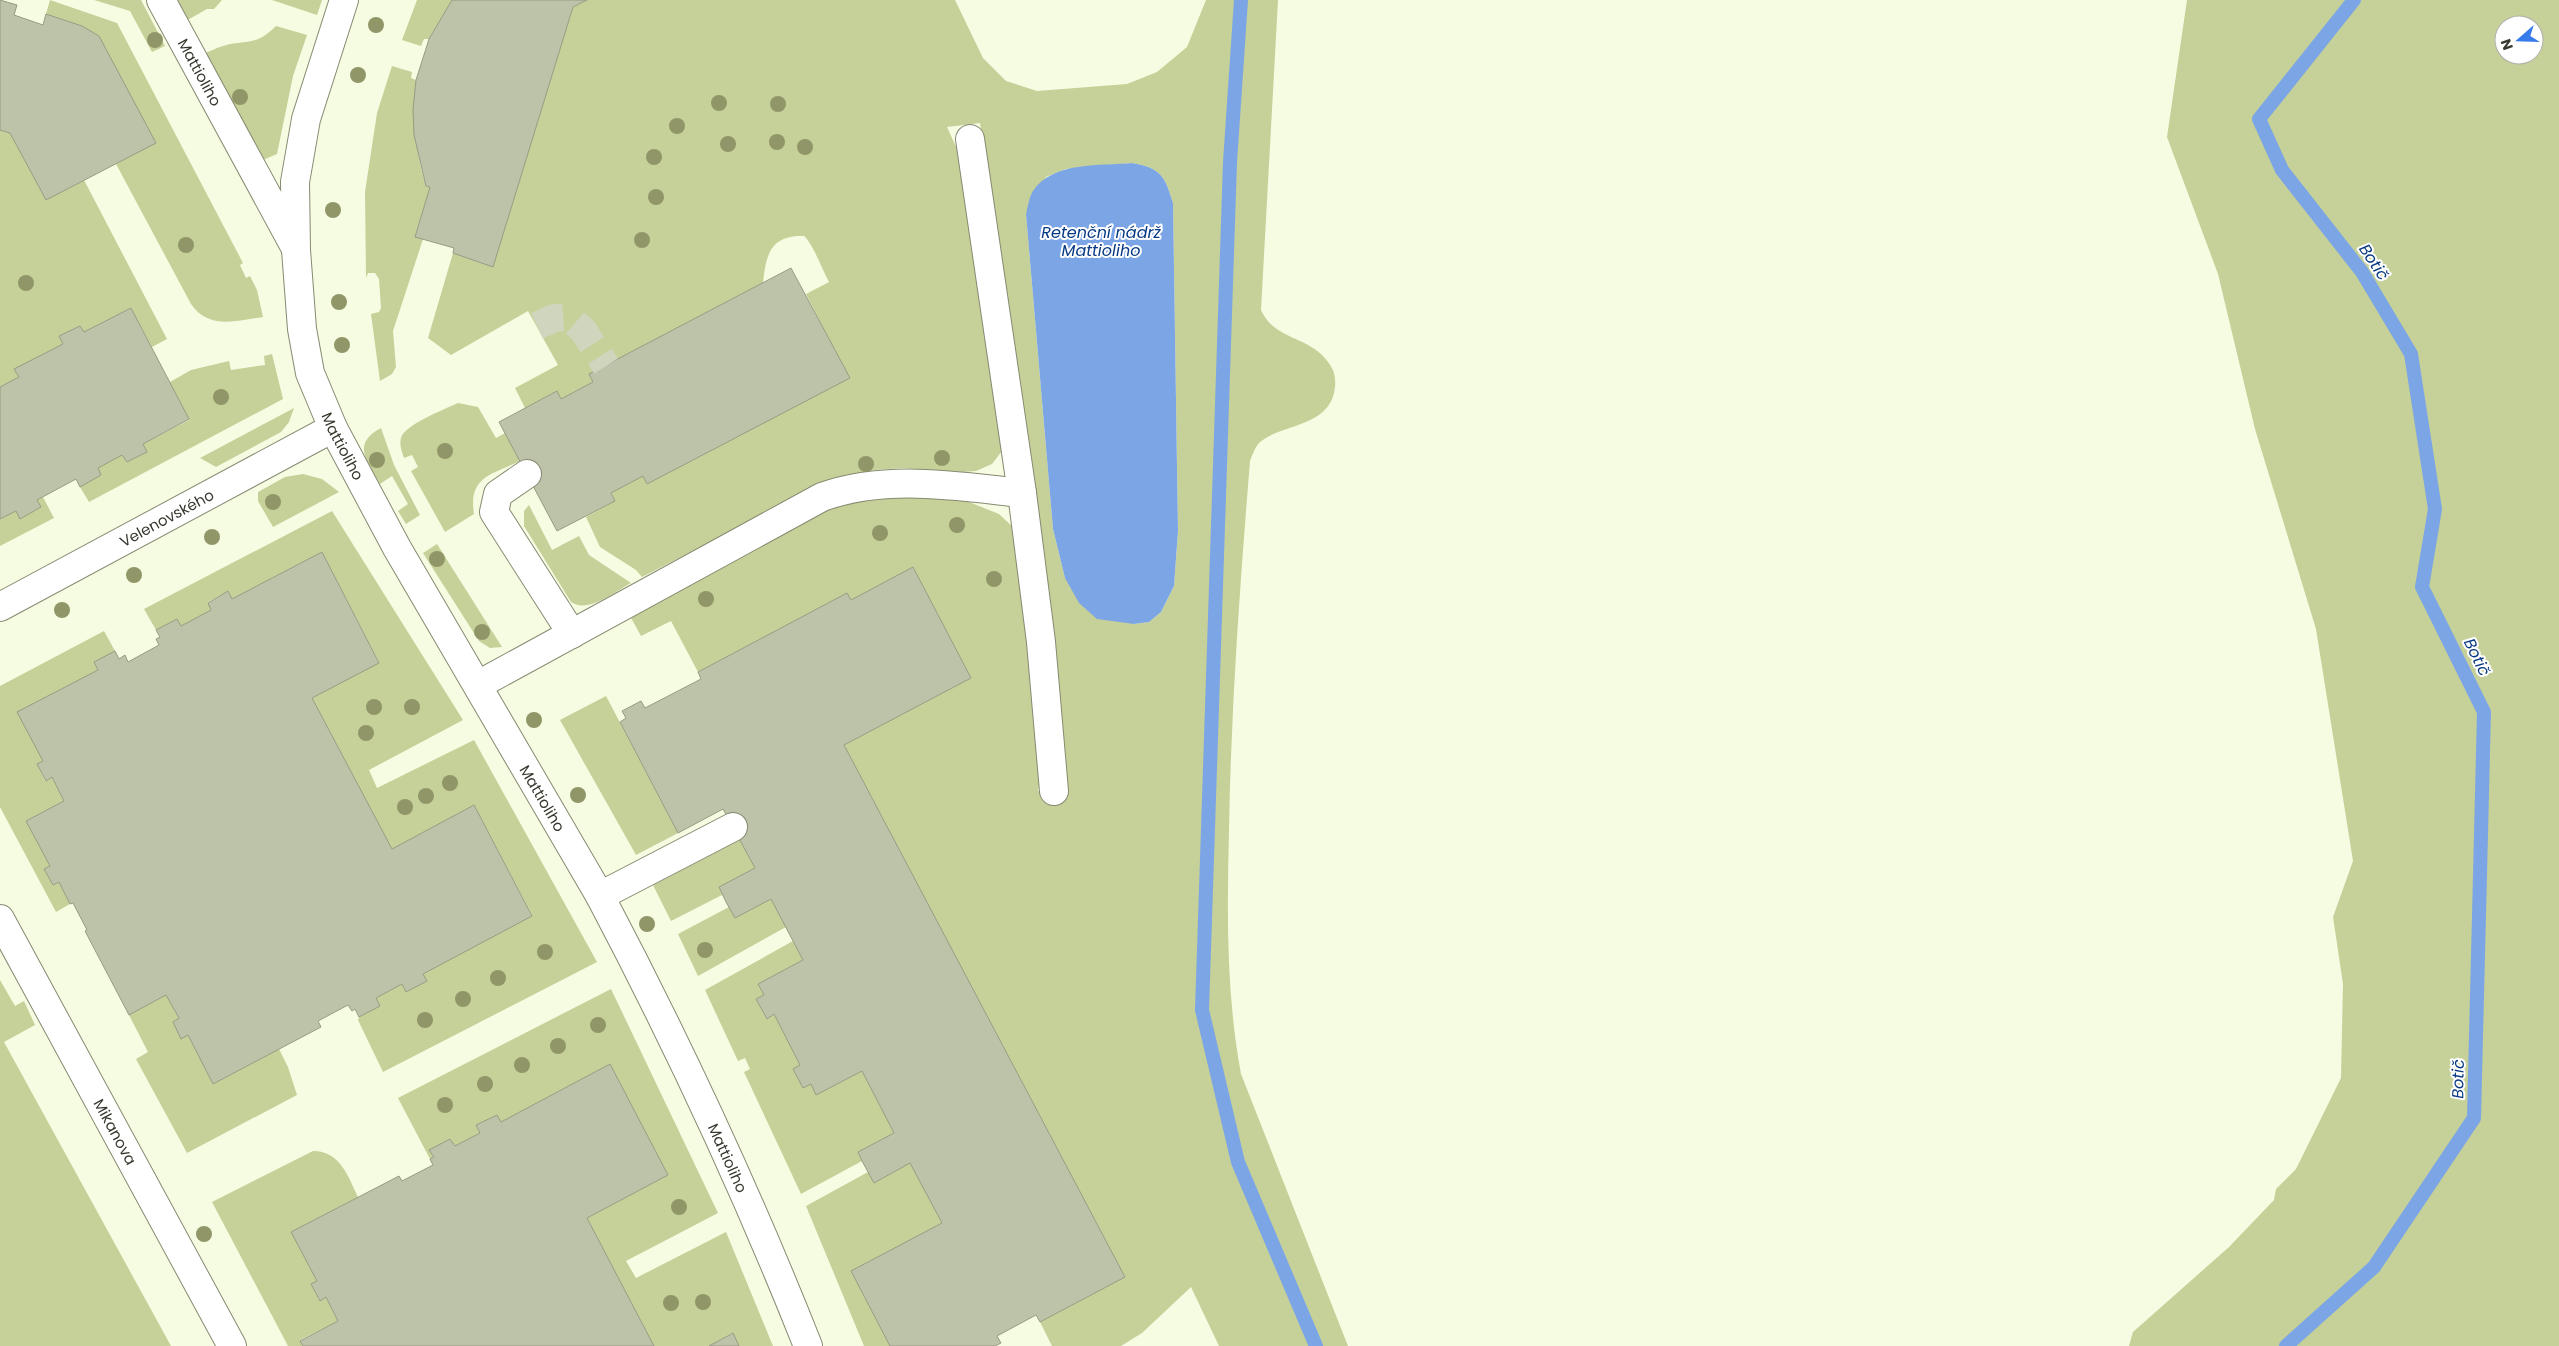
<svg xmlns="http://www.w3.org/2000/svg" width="2559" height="1346" viewBox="0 0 2559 1346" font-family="Poppins,sans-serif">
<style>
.green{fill:#c6d099;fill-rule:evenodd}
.water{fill:#7ca5e5}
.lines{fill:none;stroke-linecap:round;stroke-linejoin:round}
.stream{stroke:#7ca5e5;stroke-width:14}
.building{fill:#bdc3a9;stroke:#969b82}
.minor-tunnel{stroke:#d0d5bd;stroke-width:28;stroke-dasharray:28 14;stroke-linecap:butt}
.minor-casing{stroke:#858a71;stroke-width:30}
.minor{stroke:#fff;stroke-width:28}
.tree{fill:#909667}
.labels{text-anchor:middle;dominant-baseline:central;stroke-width:4;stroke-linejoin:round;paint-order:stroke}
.street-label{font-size:15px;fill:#37392e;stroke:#fff}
.water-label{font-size:16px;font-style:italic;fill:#063983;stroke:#fff}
</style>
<rect width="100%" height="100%" fill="#f6fce1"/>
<g class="green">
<path d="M 50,0 L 117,23 L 243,263 L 240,265 L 246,278 L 250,276 L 257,290 L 263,317 C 236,321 209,330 191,304 L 116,164 L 155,142 L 99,36 L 82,26 L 46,14 Z"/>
<path d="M 94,0 L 141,0 L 165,46 L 152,52 L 130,11 Z"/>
<path d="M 174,0 L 222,0 L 214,9 L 207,9 L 184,22 Z"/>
<path d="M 272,0 L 322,0 L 317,15 Z"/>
<path d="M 417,0 L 452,0 L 429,39 L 424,39 L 421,46 L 402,40 Z"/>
<path d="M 587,0 L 955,0 L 983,58 L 1006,81 L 1037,91 L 1127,84 L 1157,72 L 1187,47 L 1206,0 L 1278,0 L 1261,310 C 1275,341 1308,335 1328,362 C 1334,369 1336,378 1335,387 C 1331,429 1278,423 1258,444 C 1255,448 1252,456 1250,461 C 1240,584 1231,707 1229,830 C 1227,912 1226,994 1241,1074 L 1348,1346 L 1219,1346 L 1191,1287 L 1142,1333 L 1121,1346 L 1052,1346 L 1040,1322 L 1125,1277 L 844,745 L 971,678 L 913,567 L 851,600 L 847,593 L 698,672 L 671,621 L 641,636 L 630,616 L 828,508 L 879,495 L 959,498 L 999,514 L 1014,528 L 1042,769 L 1038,791 L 1067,791 L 1056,656 L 980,123 L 947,127 L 957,149 L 991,344 L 1002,451 L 992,464 L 976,471 L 963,472 L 903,468 L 874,470 L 832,479 L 642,577 L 636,570 L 600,547 L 586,517 L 615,501 L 611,493 L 643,476 L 647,484 L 849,378 L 806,294 L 829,282 C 822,269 813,244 804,236 C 770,235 766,255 763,283 L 589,374 L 593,382 L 561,399 L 557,391 L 525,408 L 515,388 L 558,365 L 528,311 L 451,355 L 428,338 L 453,253 L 493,267 L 573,7 ZM 1132,163 C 1161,168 1165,176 1173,203 L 1178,531 L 1174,586 L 1161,612 L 1149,622 L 1134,624 L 1065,578 L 1053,529 L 1026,214 L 1046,177 L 1066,169 Z"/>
<path d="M 2187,0 L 2559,0 L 2559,1346 L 2129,1346 L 2133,1332 L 2229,1247 L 2274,1200 L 2276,1189 L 2296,1169 L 2341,1078 L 2343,984 L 2333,917 L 2353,861 L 2316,629 L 2255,429 L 2218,274 L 2167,137 ZM 2504,25 L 2534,25 L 2534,55 L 2504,55 Z"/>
<path d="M 276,26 L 307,35 L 293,76 L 277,154 L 263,160 L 201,55 C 208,52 216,48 223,46 C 247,39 255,47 276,26 Z"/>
<path d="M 392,66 L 412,72 L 411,78 L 416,80 C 412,118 415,150 426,186 L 430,187 L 415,236 L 423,239 L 393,331 L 396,367 L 392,374 L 380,381 L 371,314 L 379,312 L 381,308 L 379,279 L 375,273 L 368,273 L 366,278 L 365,192 L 377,113 Z"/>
<path d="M 0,130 L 10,133 L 46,200 L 84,180 L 167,339 L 152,347 L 131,308 L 84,332 L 80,326 L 59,336 L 63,344 L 15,369 L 19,377 L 0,387 Z"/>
<path d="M 272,354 L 283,399 L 89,502 L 80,487 L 101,475 L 98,468 L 122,455 L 127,462 L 147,452 L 143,444 L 189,420 L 170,382 L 191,370 L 229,361 L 231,370 L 265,365 L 264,356 Z"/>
<path d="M 458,403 L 478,407 L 496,438 L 505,433 L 520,461 C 491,475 468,477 474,514 L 445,532 L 411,471 L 418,467 L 412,455 L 404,458 C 402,452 399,445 401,438 C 404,425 445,409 458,403 Z"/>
<path d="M 294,408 L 289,422 L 281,432 L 216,467 L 200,458 Z"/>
<path d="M 381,428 L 394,465 L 420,515 L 406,524 L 398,511 L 408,504 L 392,476 L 380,484 C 367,461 351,444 381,428 Z"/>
<path d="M 303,474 L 322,479 L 339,492 L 273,527 L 258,501 L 258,492 L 285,477 Z"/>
<path d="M 43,497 L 54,518 L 0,546 L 0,519 L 16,511 L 20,518 L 40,508 L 37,500 Z"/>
<path d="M 529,505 L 552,550 L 579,536 L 589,555 L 631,583 C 616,591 588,614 571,602 L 524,526 L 524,511 Z"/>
<path d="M 332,511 L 463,720 L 369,770 L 377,788 L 474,740 L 597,962 L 383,1072 L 358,1020 L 359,1017 L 380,1006 L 376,998 L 402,984 L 406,992 L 427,981 L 423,974 L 532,915 L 474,805 L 392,849 L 312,698 L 379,662 L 322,552 L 232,599 L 228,591 L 208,602 L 211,610 L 181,626 L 177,619 L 156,630 L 144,609 Z"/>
<path d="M 437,544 L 502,647 L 490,648 L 479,641 L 423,553 Z"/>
<path d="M 104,631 L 115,651 L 98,670 L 18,712 L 43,761 L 37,764 L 45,781 L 52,777 L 64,801 L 26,821 L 50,866 L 44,869 L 53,885 L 59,882 L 70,904 L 56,912 L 0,807 L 0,686 Z"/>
<path d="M 606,696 L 678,833 L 636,855 L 560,720 Z"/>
<path d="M 740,840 L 755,868 L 719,887 L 722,895 L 671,921 L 653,885 Z"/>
<path d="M 771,899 L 786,927 L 698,976 L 678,934 L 729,907 L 735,918 Z"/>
<path d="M 793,941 L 803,960 L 758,984 L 764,995 L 756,999 L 766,1018 L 774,1014 L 800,1065 L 793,1069 L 803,1088 L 811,1084 L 816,1095 L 862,1071 L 894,1133 L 858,1152 L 862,1161 L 801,1194 L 744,1072 L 750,1069 L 745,1058 L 738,1061 L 705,990 Z"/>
<path d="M 0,980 L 15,1006 L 24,1001 L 35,1025 L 4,1042 L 171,1346 L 0,1346 Z"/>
<path d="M 611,989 L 718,1213 L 626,1261 L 636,1278 L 726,1232 L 773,1346 L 739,1346 L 732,1333 L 709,1346 L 654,1346 L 587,1218 L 668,1175 L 610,1064 L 501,1122 L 497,1115 L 476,1125 L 480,1133 L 455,1146 L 450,1139 L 430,1150 L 434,1157 L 430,1159 L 398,1098 Z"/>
<path d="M 166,995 L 179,1018 L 173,1022 L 181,1038 L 188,1035 L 213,1084 L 279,1049 L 288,1067 L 297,1095 L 187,1153 L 136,1059 L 148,1052 L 129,1015 Z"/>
<path d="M 313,1151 C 340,1151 348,1176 358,1197 L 291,1232 L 317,1281 L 311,1284 L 319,1300 L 326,1297 L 338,1321 L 300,1340 L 303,1346 L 288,1346 L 212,1202 Z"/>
<path d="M 910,1163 L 942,1223 L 851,1271 L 890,1346 L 864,1346 L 806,1206 L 868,1172 L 874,1183 Z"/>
</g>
<path class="water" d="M 1132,163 C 1161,168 1165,176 1173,203 L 1178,531 L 1174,586 L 1161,612 L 1149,622 L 1134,624 L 1097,619 L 1079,603 L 1065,578 L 1053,529 L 1026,214 C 1028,207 1029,197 1033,191 C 1053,161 1101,166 1132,163 Z"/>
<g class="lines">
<g class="stream">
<path d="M 1241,0 L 1230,162 L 1202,1010 L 1238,1162 L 1316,1346"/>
<path d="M 2286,1346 L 2374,1267 L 2474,1118 L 2484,712 L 2422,587 L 2435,509 L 2411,354 L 2362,272 L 2282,170 L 2259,119 L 2354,0"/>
</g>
</g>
<g class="building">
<path d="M 0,0 L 17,5 L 14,15 L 43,25 L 46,14 L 82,26 L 99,36 L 156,143 L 46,200 L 10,133 L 0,130 Z"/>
<path d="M 452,0 L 587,0 L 573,7 L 493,267 L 453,253 L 454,248 L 415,237 L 430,187 L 426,186 L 414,135 L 413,109 L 416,80 L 429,39 Z"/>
<path d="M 791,268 L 850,378 L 647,484 L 643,476 L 611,493 L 615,501 L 557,531 L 499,422 L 557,391 L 561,399 L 593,382 L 589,374 Z"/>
<path d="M 131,308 L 189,419 L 143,444 L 147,452 L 127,462 L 122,455 L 98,468 L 101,475 L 80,487 L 76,479 L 37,500 L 41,507 L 20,519 L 16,511 L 0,519 L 0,387 L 19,377 L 14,369 L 63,344 L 59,336 L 80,326 L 84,332 Z"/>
<path d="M 322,552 L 379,663 L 312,698 L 392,849 L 474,805 L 532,916 L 423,974 L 427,981 L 406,992 L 402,984 L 376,998 L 380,1006 L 359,1017 L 355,1009 L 352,1011 L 348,1005 L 318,1021 L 321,1027 L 213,1084 L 188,1035 L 181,1039 L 173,1022 L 179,1018 L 166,995 L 129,1015 L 85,931 L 87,930 L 73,903 L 70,904 L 59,882 L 53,885 L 44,869 L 50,866 L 26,821 L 64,801 L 52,777 L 46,781 L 37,764 L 43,761 L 17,712 L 98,670 L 94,662 L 115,651 L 119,659 L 125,655 L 128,662 L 159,645 L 156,639 L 160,637 L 156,630 L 177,619 L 181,626 L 211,610 L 208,603 L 228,591 L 232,599 Z"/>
<path d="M 913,567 L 971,678 L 844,745 L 1125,1277 L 1040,1322 L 1036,1315 L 997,1336 L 1001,1343 L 995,1346 L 890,1346 L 851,1271 L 942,1223 L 910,1163 L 874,1183 L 862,1161 L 858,1152 L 894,1133 L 862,1071 L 816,1095 L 811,1084 L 803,1088 L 793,1069 L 800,1065 L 774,1014 L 767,1019 L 756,999 L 764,995 L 758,984 L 803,960 L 771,899 L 735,918 L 726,902 L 719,887 L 755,868 L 723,809 L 678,833 L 620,722 L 626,718 L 622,711 L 641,701 L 645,708 L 701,679 L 698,672 L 847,593 L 851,600 Z"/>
<path d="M 610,1064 L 668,1175 L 587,1218 L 654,1346 L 303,1346 L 300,1341 L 338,1321 L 326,1297 L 320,1301 L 311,1284 L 317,1281 L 291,1232 L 399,1176 L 402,1181 L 433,1165 L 430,1159 L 434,1157 L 429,1150 L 450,1139 L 455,1146 L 480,1133 L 476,1125 L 497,1115 L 501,1122 Z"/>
<path d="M 733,1333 L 739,1346 L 709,1346 Z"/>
</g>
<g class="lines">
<path class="minor-tunnel" d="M 537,326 L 554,318 L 568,317 L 583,330 L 606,366"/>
<g class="minor-casing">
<g id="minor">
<path id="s1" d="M 161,0 L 294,245"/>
<path id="s2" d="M 344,0 L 306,119 L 295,182 L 296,250 L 302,329 L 310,373 L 333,428 L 397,548 L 600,896 C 677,1042 747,1192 808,1346"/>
<path d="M 970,139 L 1022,493 L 1041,642 L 1054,791"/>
<path d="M 527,474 L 498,494 L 494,512 L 572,634"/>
<path id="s3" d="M 0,607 L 333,428"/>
<path d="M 478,685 L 822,497 C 887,474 955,486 1022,493"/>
<path d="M 600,896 L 733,827"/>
<path id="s4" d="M 0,919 L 232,1346"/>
</g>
</g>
<use href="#minor" class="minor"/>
</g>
<g class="tree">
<circle cx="376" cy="25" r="8"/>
<circle cx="155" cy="40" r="8"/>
<circle cx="358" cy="75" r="8"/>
<circle cx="240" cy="97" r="8"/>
<circle cx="719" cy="103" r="8"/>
<circle cx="778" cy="104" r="8"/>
<circle cx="677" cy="126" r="8"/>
<circle cx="777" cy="142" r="8"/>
<circle cx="728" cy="144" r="8"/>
<circle cx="805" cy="147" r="8"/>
<circle cx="654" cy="157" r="8"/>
<circle cx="656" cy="197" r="8"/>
<circle cx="333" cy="210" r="8"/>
<circle cx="642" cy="240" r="8"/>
<circle cx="186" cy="245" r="8"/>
<circle cx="26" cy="283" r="8"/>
<circle cx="339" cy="302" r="8"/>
<circle cx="342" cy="345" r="8"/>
<circle cx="221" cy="397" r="8"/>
<circle cx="445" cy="451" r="8"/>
<circle cx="942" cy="458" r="8"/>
<circle cx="377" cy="460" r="8"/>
<circle cx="866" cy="464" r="8"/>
<circle cx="273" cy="502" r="8"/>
<circle cx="957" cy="525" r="8"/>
<circle cx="880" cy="533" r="8"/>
<circle cx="212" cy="537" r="8"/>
<circle cx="437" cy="559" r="8"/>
<circle cx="134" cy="575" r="8"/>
<circle cx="994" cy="579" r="8"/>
<circle cx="706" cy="599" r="8"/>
<circle cx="62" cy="610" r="8"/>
<circle cx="482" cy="632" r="8"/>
<circle cx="374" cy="707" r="8"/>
<circle cx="412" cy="707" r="8"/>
<circle cx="534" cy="720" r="8"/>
<circle cx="366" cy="733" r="8"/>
<circle cx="450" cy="783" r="8"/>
<circle cx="578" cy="795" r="8"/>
<circle cx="426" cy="796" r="8"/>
<circle cx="405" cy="807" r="8"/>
<circle cx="647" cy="924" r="8"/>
<circle cx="705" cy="950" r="8"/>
<circle cx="545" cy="952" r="8"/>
<circle cx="498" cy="978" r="8"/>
<circle cx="463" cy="999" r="8"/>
<circle cx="425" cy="1020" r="8"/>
<circle cx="598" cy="1025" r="8"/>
<circle cx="558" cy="1046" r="8"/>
<circle cx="522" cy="1065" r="8"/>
<circle cx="485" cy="1084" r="8"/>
<circle cx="445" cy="1105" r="8"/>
<circle cx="679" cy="1207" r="8"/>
<circle cx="204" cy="1234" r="8"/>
<circle cx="703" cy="1302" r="8"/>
<circle cx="671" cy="1303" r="8"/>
</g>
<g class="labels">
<g class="street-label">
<text stroke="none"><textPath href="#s1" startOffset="82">Mattioliho</textPath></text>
<text stroke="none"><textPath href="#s2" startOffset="461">Mattioliho</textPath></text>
<text stroke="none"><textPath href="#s3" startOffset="189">Velenovského</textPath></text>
<text stroke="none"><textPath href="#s2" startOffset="866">Mattioliho</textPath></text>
<text stroke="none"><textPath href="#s4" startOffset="242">Mikanova</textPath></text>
<text stroke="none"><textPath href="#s2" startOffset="1271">Mattioliho</textPath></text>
</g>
<g class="water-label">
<text x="1101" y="232">Retenční nádrž<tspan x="1101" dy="18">Mattioliho</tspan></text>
<text transform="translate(2374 262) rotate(56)">Botič</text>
<text transform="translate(2477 657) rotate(64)">Botič</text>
<text transform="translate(2458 1079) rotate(-89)">Botič</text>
</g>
</g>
<g transform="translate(2519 40) rotate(250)"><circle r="24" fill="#ffffff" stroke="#afb0ab"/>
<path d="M0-4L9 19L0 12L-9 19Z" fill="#367be9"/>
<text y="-8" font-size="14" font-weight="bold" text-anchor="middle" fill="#37392e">N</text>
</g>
</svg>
